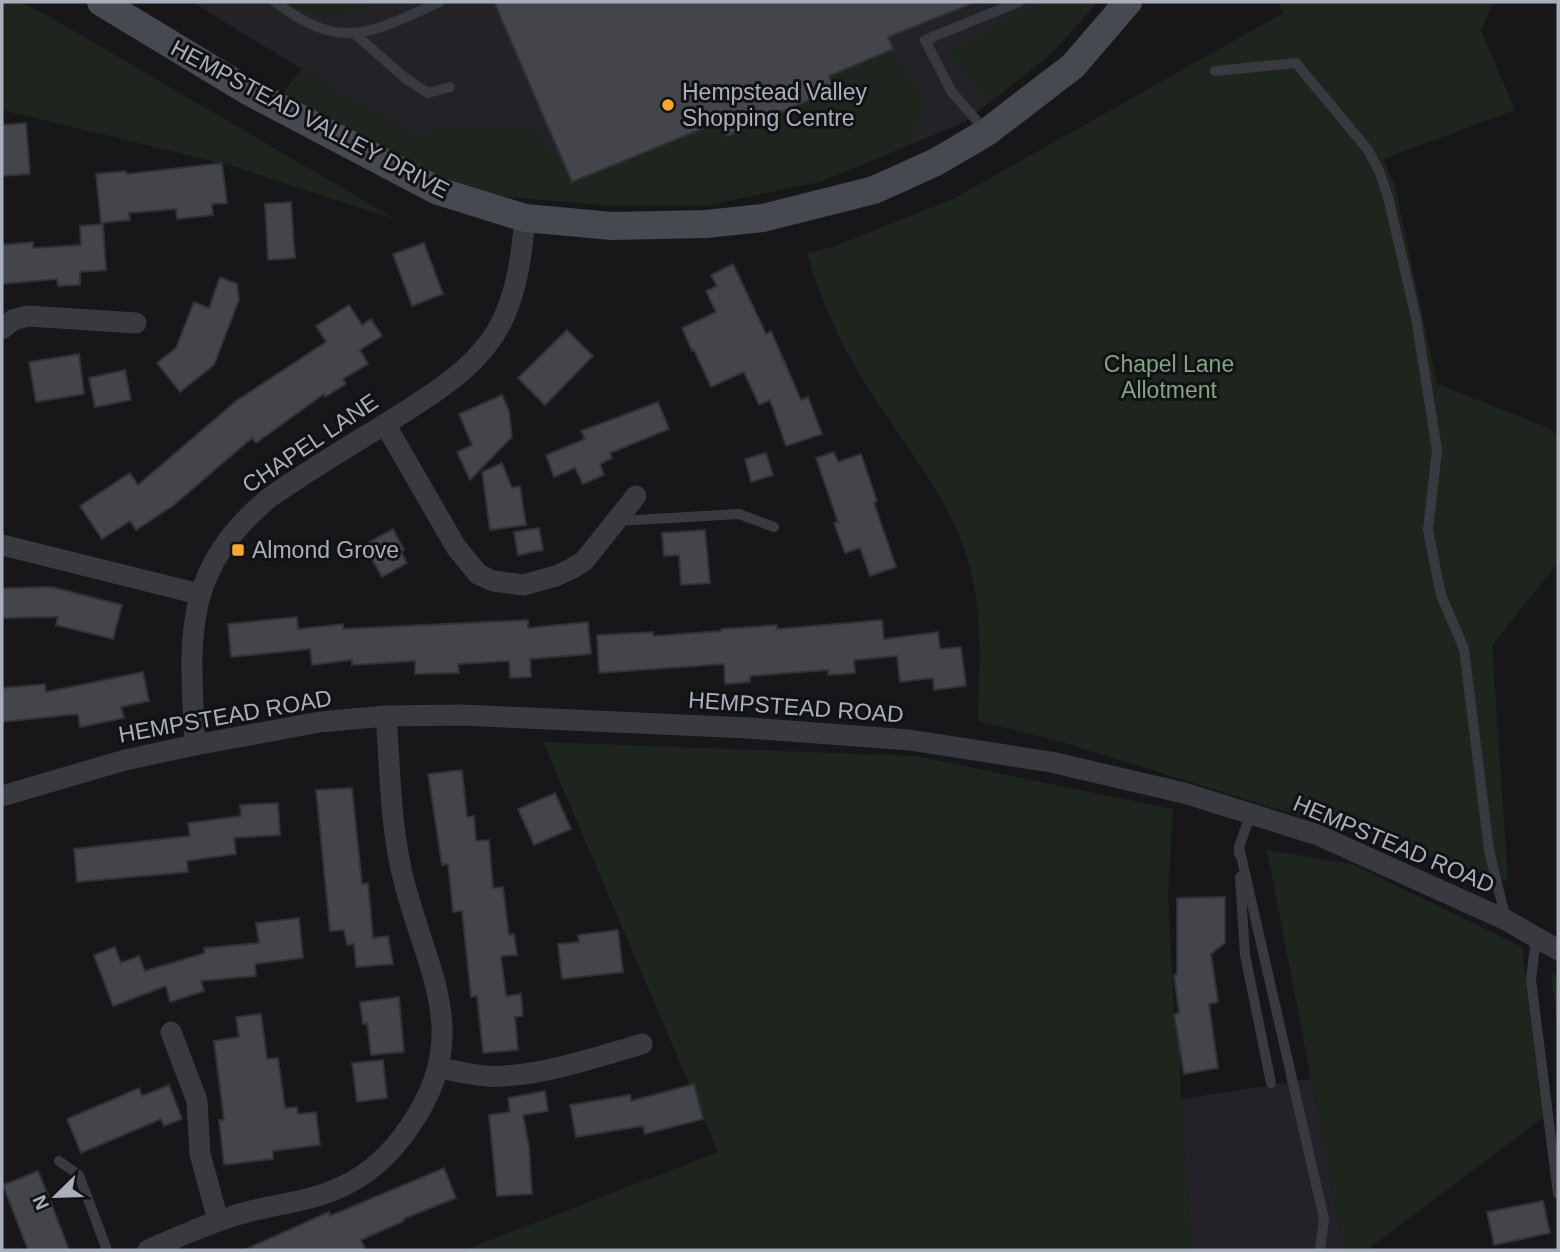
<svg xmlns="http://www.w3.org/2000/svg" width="1560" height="1252" viewBox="0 0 1560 1252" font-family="Helvetica,sans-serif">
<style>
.built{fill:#232327}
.green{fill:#1d251e}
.building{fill:#43454a;stroke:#313236;stroke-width:2}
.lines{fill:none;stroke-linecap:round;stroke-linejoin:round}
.lane{stroke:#383a3f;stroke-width:10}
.street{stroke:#383a3f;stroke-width:21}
.secondary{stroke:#46494f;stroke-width:28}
.poi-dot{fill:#f8a631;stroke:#121215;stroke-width:2.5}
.labels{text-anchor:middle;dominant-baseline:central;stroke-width:6;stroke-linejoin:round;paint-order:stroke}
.poi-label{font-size:23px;fill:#a9afba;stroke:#121215;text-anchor:start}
.street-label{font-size:23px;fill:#a9afba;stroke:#121215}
.park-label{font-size:23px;fill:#80a580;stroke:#121215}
</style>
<rect width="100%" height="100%" fill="#17171a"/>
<g class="built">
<path d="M 192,2 L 1098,2 L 1051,54 L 965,122 L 820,182 L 615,189 L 502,174 L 410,135 Z"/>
<path d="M 1311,1079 L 1344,1250 L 1191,1250 L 1181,1099 Z"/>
</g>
<g class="green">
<path d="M 2,2 L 20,2 L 45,14 L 397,220 L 229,165 L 2,110 Z"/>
<path d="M 291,2 L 361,2 L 364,7 C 337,21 315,20 291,2 Z"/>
<path d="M 1043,2 L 1094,2 L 1051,54 L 987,104 L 948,51 Z"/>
<path d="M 1278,2 L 1493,2 L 1481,30 L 1515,110 L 1383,159 L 1395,186 L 1437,384 L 1546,427 L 1558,435 L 1558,563 L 1492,645 L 1508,881 L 1065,743 L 978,721 C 979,660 985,602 962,543 C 937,478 888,425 854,365 C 834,330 818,292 807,253 L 835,246 L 951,200 L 1283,13 Z"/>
<path d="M 893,49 L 925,101 L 911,144 L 820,182 L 709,205 L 599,205 L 473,194 L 282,93 L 302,69 L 410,135 L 465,125 L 535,126 L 573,182 L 721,121 L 727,136 L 834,89 L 829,76 Z"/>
<path d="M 543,742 L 915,756 L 1173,809 L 1168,894 L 1174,1014 L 1180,1053 L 1181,1099 L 1191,1250 L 465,1250 L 718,1152 Z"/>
<path d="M 1267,850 L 1352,864 L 1522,947 L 1543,1118 L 1367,1250 L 1344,1250 Z"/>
<path d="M 1551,972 L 1558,976 L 1558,1032 Z"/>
</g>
<g class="building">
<path d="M 494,2 L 973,2 L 973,3 L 888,37 L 893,49 L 829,76 L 834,89 L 727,136 L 721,121 L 572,182 Z"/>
<path d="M 26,123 L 30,174 L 2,176 L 2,125 Z"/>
<path d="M 222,163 L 227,203 L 212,204 L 213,215 L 177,219 L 176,209 L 129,213 L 130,220 L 101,223 L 96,174 L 126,171 L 127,174 Z"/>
<path d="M 291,202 L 295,258 L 268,260 L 265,204 Z"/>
<path d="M 103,224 L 106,270 L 80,272 L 80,285 L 58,286 L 57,279 L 2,284 L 2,245 L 33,242 L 33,248 L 81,245 L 80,226 Z"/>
<path d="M 424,243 L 443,294 L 412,306 L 393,254 Z"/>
<path d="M 733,264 L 766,334 L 771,331 L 801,400 L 808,397 L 822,434 L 786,446 L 770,400 L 759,405 L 744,372 L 711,387 L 694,350 L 692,351 L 682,328 L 716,312 L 706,291 L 717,286 L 711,275 Z"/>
<path d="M 220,277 L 237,284 L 239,300 L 214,365 L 180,392 L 157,363 L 176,348 L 194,302 L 209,308 Z"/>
<path d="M 349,305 L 362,325 L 371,319 L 382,336 L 360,350 L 368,364 L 343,379 L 346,384 L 325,397 L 324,394 L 256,443 L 252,438 L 174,505 L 136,530 L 130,521 L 102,539 L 80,506 L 130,473 L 138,485 L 236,401 L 326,342 L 316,326 Z"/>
<path d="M 567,330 L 593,356 L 545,405 L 518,378 Z"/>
<path d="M 79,354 L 84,394 L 36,402 L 29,362 Z"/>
<path d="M 125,370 L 131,400 L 95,407 L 89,378 Z"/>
<path d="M 502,395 L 509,411 L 512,437 L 470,480 L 457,452 L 472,445 L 459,414 Z"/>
<path d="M 658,402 L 669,429 L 610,453 L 612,458 L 600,464 L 604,475 L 583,484 L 575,468 L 554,477 L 546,455 L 585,439 L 581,431 Z"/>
<path d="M 834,452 L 838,462 L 861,454 L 877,501 L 874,503 L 896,567 L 870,576 L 860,548 L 845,553 L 834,523 L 838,522 L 816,458 Z"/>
<path d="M 766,453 L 773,475 L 751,482 L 745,459 Z"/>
<path d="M 502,463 L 512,488 L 520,486 L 526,525 L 490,530 L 482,472 Z"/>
<path d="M 539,528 L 543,550 L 518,555 L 514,532 Z"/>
<path d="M 393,529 L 404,550 L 401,551 L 407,563 L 382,577 L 364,545 Z"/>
<path d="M 705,530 L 710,583 L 681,585 L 679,555 L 664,556 L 662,533 Z"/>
<path d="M 52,587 L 122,605 L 113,639 L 56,625 L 58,617 L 2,618 L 2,588 Z"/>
<path d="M 297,617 L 298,629 L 343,624 L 343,629 L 528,620 L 528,628 L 588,622 L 591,654 L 530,659 L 531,677 L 510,678 L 509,661 L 458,664 L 459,673 L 415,674 L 415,661 L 352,665 L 352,660 L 312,665 L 310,649 L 231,657 L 228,624 Z"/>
<path d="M 882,620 L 884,639 L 938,632 L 940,649 L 961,647 L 966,686 L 934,690 L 933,678 L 900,682 L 897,656 L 854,660 L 855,673 L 828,675 L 828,670 L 750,676 L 750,682 L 725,684 L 724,664 L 599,673 L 597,635 L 653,632 L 653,636 L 721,631 L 721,629 L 777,625 L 777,629 Z"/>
<path d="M 143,672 L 149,701 L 121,707 L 124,718 L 80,727 L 78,714 L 2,722 L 2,688 L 45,684 L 46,692 Z"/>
<path d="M 462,770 L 467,817 L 474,816 L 476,841 L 489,840 L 493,888 L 503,887 L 509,935 L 514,934 L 517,955 L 501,956 L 506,996 L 521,994 L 523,1016 L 515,1017 L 518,1050 L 483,1053 L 477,996 L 471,997 L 462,911 L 453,912 L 448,864 L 442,865 L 428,774 Z"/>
<path d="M 352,788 L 362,884 L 368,883 L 373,938 L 388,936 L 393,964 L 356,967 L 354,944 L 347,945 L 344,930 L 330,931 L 316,790 Z"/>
<path d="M 555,793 L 571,829 L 534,845 L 518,809 Z"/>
<path d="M 278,803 L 280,835 L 234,838 L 236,854 L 187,861 L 188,872 L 77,882 L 74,849 L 190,836 L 188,823 L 241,816 L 240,805 Z"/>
<path d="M 1225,897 L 1225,943 L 1211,954 L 1218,1002 L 1209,1004 L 1218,1068 L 1184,1074 L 1174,1014 L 1179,1013 L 1174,975 L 1177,974 L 1177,898 Z"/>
<path d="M 299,918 L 303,958 L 255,964 L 256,976 L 201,981 L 204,991 L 170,1002 L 166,986 L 113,1006 L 94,955 L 115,947 L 121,963 L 139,956 L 145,971 L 205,953 L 204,948 L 259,943 L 256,923 Z"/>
<path d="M 618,930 L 623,972 L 562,979 L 558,944 L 579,942 L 578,935 Z"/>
<path d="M 399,997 L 404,1052 L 371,1055 L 367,1023 L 363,1024 L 360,1002 Z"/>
<path d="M 261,1014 L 267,1059 L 278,1058 L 285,1108 L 297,1107 L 298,1114 L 316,1112 L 320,1145 L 273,1151 L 273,1159 L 224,1165 L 219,1120 L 224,1120 L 214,1041 L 239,1037 L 236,1017 Z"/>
<path d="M 383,1060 L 387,1098 L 357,1102 L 352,1063 Z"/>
<path d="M 694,1084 L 703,1119 L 645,1134 L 643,1126 L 576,1137 L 570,1105 L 630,1095 L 631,1101 Z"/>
<path d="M 169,1085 L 182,1119 L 164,1126 L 161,1119 L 81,1153 L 67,1119 L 139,1088 L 142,1096 Z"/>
<path d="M 545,1091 L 548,1111 L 523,1115 L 529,1146 L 532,1194 L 497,1196 L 489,1115 L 510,1112 L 508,1098 Z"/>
<path d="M 444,1168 L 456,1198 L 403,1219 L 404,1221 L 361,1240 L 366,1250 L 244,1250 L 329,1212 L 330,1216 Z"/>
<path d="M 38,1171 L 48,1195 L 69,1250 L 28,1250 L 3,1185 Z"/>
<path d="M 1543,1201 L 1550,1233 L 1494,1245 L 1487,1212 Z"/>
</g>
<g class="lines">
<g class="lane">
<path d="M 275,2 C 344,53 369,33 440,2"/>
<path d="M 355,34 L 405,78 L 428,93 L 450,87"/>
<path d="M 1215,71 L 1296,63 L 1368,150 L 1380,173 L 1388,197 L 1416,318 L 1437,450 L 1428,530 L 1441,595 L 1464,649 L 1489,850 L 1506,920"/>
<path d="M 985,130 L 951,91 L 925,40 L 1019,2"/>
<path d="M 618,521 L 739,514 L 774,527"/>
<path d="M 1239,847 L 1324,1219 L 1320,1250"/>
<path d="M 1239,854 L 1239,847 L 1251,813"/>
<path d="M 1240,877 L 1245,955 L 1271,1083"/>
<path d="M 1536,937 L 1531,980 L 1558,1194"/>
<path d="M 59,1161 L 79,1175 L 107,1250"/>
</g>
<g class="street">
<path d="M 2,329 L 13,320 L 28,316 L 136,323"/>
<path d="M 385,424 L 456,547 L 478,574 L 493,581 L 523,585 L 556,576 L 571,569 L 584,561 L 636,496"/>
<path d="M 2,545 L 199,594"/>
<path d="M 195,745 C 190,640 180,572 269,498 C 306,472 344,449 382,426 C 428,397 481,368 504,317 C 518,286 522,251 525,218"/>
<path d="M 2,796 L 125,760 L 195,745 L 320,722 L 386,716 L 461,715 L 749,728 L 910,740 L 1051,762 L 1184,793 L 1318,835 L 1506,920 L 1558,950"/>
<path d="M 171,1032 L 197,1101 L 200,1154 L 218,1220"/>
<path d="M 440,1068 C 461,1072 482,1078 504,1076 C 551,1073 597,1057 642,1044"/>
<path d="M 148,1250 C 181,1236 213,1221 247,1212 C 277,1204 311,1201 339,1188 C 369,1175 392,1153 410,1126 C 478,1029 420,963 400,864 C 390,816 390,765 386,716"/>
</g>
<path class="secondary" d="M 101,2 L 248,91 L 438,191 L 525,218 L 612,226 L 706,224 L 763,218 L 874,190 L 936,162 L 987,132 L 1073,66 L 1128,2"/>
</g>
<g class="poi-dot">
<circle cx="668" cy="105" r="7"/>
<rect x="231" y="543" width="14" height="14" rx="3.5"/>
</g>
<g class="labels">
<g class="poi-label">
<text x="682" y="92">Hempstead Valley<tspan x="682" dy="26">Shopping Centre</tspan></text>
<text x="252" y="550">Almond Grove</text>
</g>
<g class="street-label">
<text transform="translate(310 119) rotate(28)">HEMPSTEAD VALLEY DRIVE</text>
<text transform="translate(310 443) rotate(-34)">CHAPEL LANE</text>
<text transform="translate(796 707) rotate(4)">HEMPSTEAD ROAD</text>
<text transform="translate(225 716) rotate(-10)">HEMPSTEAD ROAD</text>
<text transform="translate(1394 844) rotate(23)">HEMPSTEAD ROAD</text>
</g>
<g class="park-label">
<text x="1169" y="364">Chapel Lane<tspan x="1169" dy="26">Allotment</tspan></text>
</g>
</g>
<rect width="1560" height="1252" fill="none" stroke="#a9afba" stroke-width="7"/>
<g transform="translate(56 1196) rotate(247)" stroke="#121215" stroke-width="5" paint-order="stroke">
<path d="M0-5L12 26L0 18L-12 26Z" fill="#a9afba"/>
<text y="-10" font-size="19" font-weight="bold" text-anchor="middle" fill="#a9afba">N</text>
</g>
</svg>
